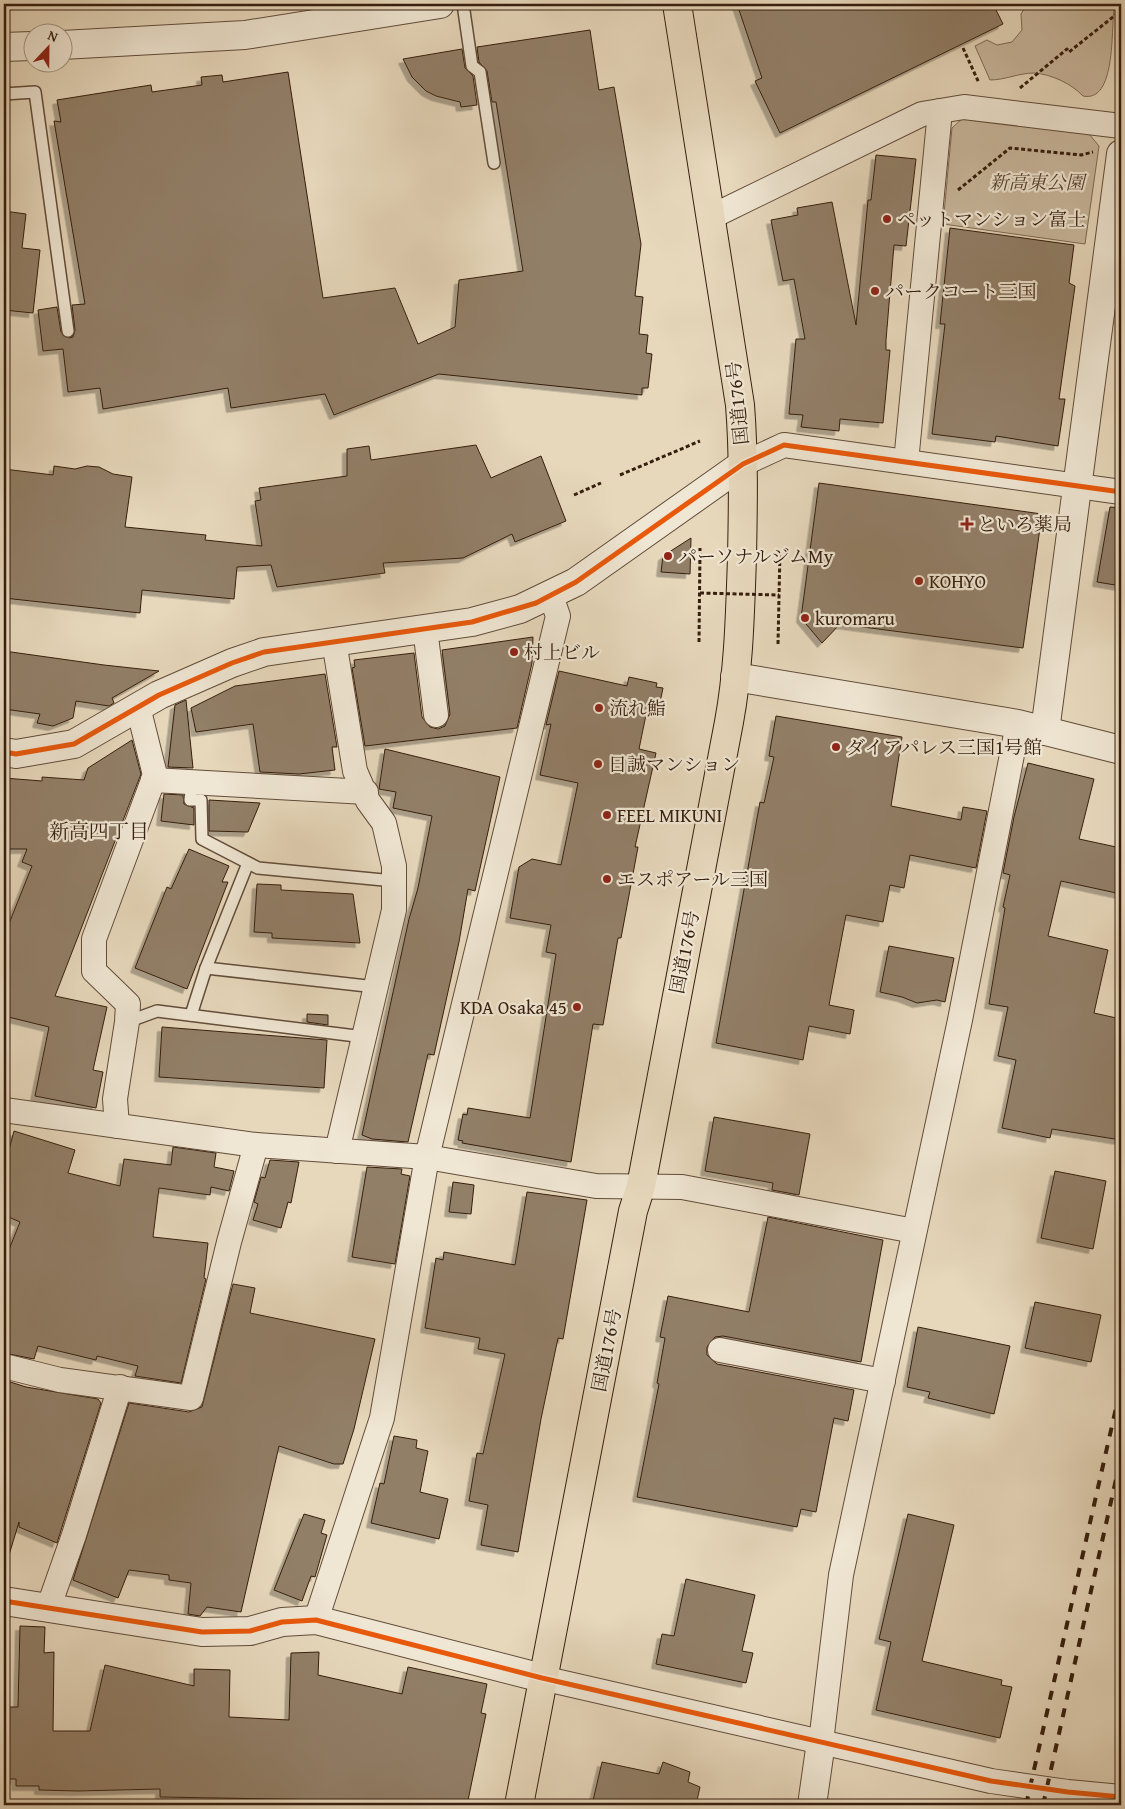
<svg xmlns="http://www.w3.org/2000/svg" width="1125" height="1809" viewBox="0 0 1125 1809" font-family="'Gentium Book Plus','Noto Serif JP',serif">
<style>
.green{fill:#c9b89e;stroke:#806b56}
.building{fill:#927f68;stroke:#361e0e;filter:url(#shadow)}
.lines{fill:none;stroke-linecap:round;stroke-linejoin:round}
.service-casing{stroke:#624c3a;stroke-width:14}
.minor-casing{stroke:#624c3a;stroke-width:26}
.tertiary-casing{stroke:#624c3a;stroke-width:30}
.trunk-casing{stroke:#361e0e;stroke-width:30}
.path{stroke:#361e0e;stroke-width:3;stroke-dasharray:4 2.5;stroke-linecap:butt}
.service{stroke:#efe6d3;stroke-width:11}
.minor{stroke:#efe6d3;stroke-width:24}
.tertiary{stroke:#efe6d3;stroke-width:28}
.trunk{stroke:#e7d8bc;stroke-width:28}
.rail{stroke:#361e0e;stroke-width:4;stroke-dasharray:9 9;stroke-linecap:butt}
.path-bridge{stroke:#361e0e;stroke-width:3;stroke-dasharray:4 2.5;stroke-linecap:butt}
.cycleway-casing{stroke:#efe6d3;stroke-width:8}
.cycleway{stroke:#e8590c;stroke-width:5}
.poi-dot{fill:#8f2418;stroke:#efe6d3;stroke-width:2}
.labels{text-anchor:middle;dominant-baseline:central;stroke-width:4.5;stroke-linejoin:round;paint-order:stroke}
.park-label{font-size:19px;font-style:italic;fill:#5b4432;stroke:#efe6d3}
.poi-label{font-size:19px;fill:#361e0e;stroke:#efe6d3;text-anchor:start}
.street-label{font-size:19px;fill:#361e0e;stroke:#efe6d3}
.neighbourhood-label{font-size:20px;fill:#361e0e;stroke:#efe6d3}
</style>
<defs>
<filter id="shadow"><feDropShadow dx="-4.5" dy="4.5" stdDeviation="0" flood-color="#0004"/></filter>
</defs>
<rect width="100%" height="100%" fill="#e7d8bc"/>
<filter id="stains"><feTurbulence type="fractalNoise" baseFrequency=".004" numOctaves="4"/><feColorMatrix values="0 0 0 0 .2 0 0 0 0 .09 0 0 0 0 .02 0 0 0 .5 -.17"/></filter>
<radialGradient id="worn" r=".72"><stop offset=".6" stop-color="#630" stop-opacity="0"/><stop offset="1" stop-color="#630" stop-opacity=".3"/></radialGradient>
<g class="green">
<path d="M 1027,4 L 1114,9 C 1111,30 1116,103 1083,96 C 1072,84 1051,74 1034,73 C 1019,73 1005,80 990,80 L 975,46 L 987,40 L 997,45 L 1012,42 L 1022,30 L 1021,14 Z"/>
<path d="M 963,118 L 1089,134 L 1099,146 L 1085,244 L 943,224 L 952,128 Z"/>
</g>
<g class="building">
<path d="M 737,4 L 993,4 L 1003,24 L 780,133 L 755,81 L 762,78 Z"/>
<path d="M 590,30 L 599,90 L 614,87 L 641,244 L 635,296 L 643,297 L 639,334 L 648,335 L 646,353 L 652,354 L 648,388 L 642,388 L 642,395 L 439,374 L 334,415 L 325,394 L 231,408 L 228,388 L 103,409 L 100,388 L 68,392 L 63,349 L 43,351 L 38,310 L 57,307 L 61,332 L 69,338 L 73,337 L 75,330 L 72,305 L 85,304 L 54,121 L 61,122 L 57,100 L 151,85 L 152,92 L 202,85 L 201,77 L 222,75 L 223,82 L 288,72 L 323,298 L 395,288 L 418,344 L 455,327 L 459,280 L 523,271 L 496,102 L 492,102 L 487,71 L 479,62 L 477,47 Z"/>
<path d="M 462,49 L 465,68 L 473,76 L 477,105 L 461,107 L 460,102 L 436,96 L 426,91 L 412,77 L 403,59 Z"/>
<path d="M 876,155 L 916,159 L 906,246 L 894,245 L 886,340 L 886,350 L 890,350 L 883,423 L 840,419 L 839,431 L 801,427 L 803,415 L 789,414 L 796,339 L 805,339 L 794,279 L 783,281 L 771,220 L 798,215 L 797,208 L 832,202 L 856,325 L 868,200 L 871,200 Z"/>
<path d="M 4,211 L 26,214 L 22,248 L 40,250 L 33,313 L 4,310 Z"/>
<path d="M 950,228 L 1074,245 L 1069,283 L 1075,286 L 1059,399 L 1065,399 L 1058,446 L 996,436 L 995,442 L 932,434 L 945,324 L 940,324 Z"/>
<path d="M 476,445 L 491,478 L 541,456 L 566,521 L 515,542 L 512,534 L 463,558 L 383,563 L 385,573 L 277,587 L 271,565 L 237,567 L 234,599 L 142,590 L 140,613 L 4,598 L 4,469 L 53,475 L 54,466 L 75,469 L 87,466 L 99,467 L 113,474 L 132,477 L 125,527 L 206,535 L 205,540 L 262,546 L 255,501 L 261,500 L 259,488 L 347,476 L 347,449 L 369,446 L 371,460 Z"/>
<path d="M 819,483 L 1042,514 L 1023,648 L 840,624 L 822,643 L 801,618 Z"/>
<path d="M 1110,507 L 1121,508 L 1121,586 L 1097,582 Z"/>
<path d="M 691,538 L 690,574 L 661,572 L 663,556 Z"/>
<path d="M 533,637 L 532,663 L 517,728 L 365,746 L 352,668 L 355,667 L 354,660 L 414,653 L 422,717 L 430,727 L 438,729 L 445,726 L 450,714 L 442,650 Z"/>
<path d="M 4,651 L 104,665 L 159,671 L 112,698 L 114,703 L 109,706 L 76,701 L 73,718 L 53,726 L 37,723 L 40,714 L 4,709 Z"/>
<path d="M 559,671 L 627,686 L 629,677 L 657,683 L 656,687 L 663,688 L 658,712 L 647,710 L 639,749 L 656,753 L 635,847 L 638,847 L 621,938 L 618,938 L 603,1025 L 593,1024 L 571,1162 L 462,1143 L 463,1141 L 458,1140 L 463,1114 L 467,1115 L 468,1108 L 530,1118 L 556,954 L 546,952 L 551,925 L 510,918 L 519,867 L 532,859 L 561,865 L 578,783 L 540,775 L 551,724 L 546,725 Z"/>
<path d="M 325,674 L 337,747 L 332,747 L 335,770 L 299,774 L 260,772 L 253,724 L 196,732 L 191,708 L 235,686 Z"/>
<path d="M 186,700 L 193,768 L 168,767 L 175,705 Z"/>
<path d="M 776,716 L 902,737 L 891,806 L 961,820 L 963,807 L 987,811 L 976,868 L 910,855 L 904,888 L 890,885 L 883,922 L 846,915 L 829,1005 L 854,1010 L 850,1034 L 809,1026 L 803,1060 L 716,1043 L 760,802 L 764,803 L 774,757 L 769,756 Z"/>
<path d="M 132,740 L 141,774 L 55,996 L 107,1007 L 93,1070 L 103,1072 L 96,1108 L 35,1096 L 49,1027 L 4,1016 L 4,936 L 32,866 L 22,862 L 27,849 L 4,849 L 4,778 L 42,781 L 42,777 L 84,780 L 88,768 Z"/>
<path d="M 385,749 L 500,777 L 475,891 L 468,889 L 459,942 L 434,1055 L 428,1054 L 408,1142 L 372,1139 L 362,1135 L 409,919 L 418,888 L 432,816 L 393,808 L 396,792 L 379,789 Z"/>
<path d="M 1028,763 L 1094,779 L 1079,839 L 1121,848 L 1121,894 L 1061,881 L 1048,936 L 1108,950 L 1094,1013 L 1121,1019 L 1121,1140 L 1052,1129 L 1050,1138 L 1002,1128 L 1016,1060 L 998,1056 L 1008,1007 L 989,1004 L 1005,908 L 1003,907 L 1010,875 L 1003,873 L 1014,817 Z"/>
<path d="M 164,794 L 183,795 L 184,804 L 194,808 L 194,825 L 161,821 Z"/>
<path d="M 209,800 L 260,803 L 248,832 L 209,831 Z"/>
<path d="M 189,849 L 229,866 L 222,882 L 228,882 L 187,989 L 135,968 L 167,887 L 171,889 Z"/>
<path d="M 257,884 L 281,885 L 281,890 L 353,894 L 360,943 L 272,938 L 272,933 L 254,932 Z"/>
<path d="M 889,946 L 954,958 L 945,1002 L 937,1000 L 917,1003 L 902,997 L 880,992 Z"/>
<path d="M 307,1014 L 328,1015 L 328,1025 L 307,1022 Z"/>
<path d="M 162,1027 L 327,1040 L 324,1088 L 159,1077 Z"/>
<path d="M 714,1117 L 810,1134 L 799,1195 L 772,1190 L 773,1183 L 705,1171 Z"/>
<path d="M 14,1131 L 75,1150 L 68,1173 L 120,1186 L 124,1159 L 171,1165 L 173,1147 L 216,1153 L 214,1167 L 234,1171 L 229,1191 L 211,1187 L 210,1195 L 159,1188 L 153,1237 L 208,1243 L 204,1278 L 206,1279 L 181,1383 L 135,1376 L 138,1366 L 97,1356 L 96,1360 L 38,1346 L 34,1359 L 4,1353 L 4,1262 L 20,1222 L 4,1215 L 4,1168 Z"/>
<path d="M 270,1160 L 299,1162 L 291,1203 L 288,1202 L 281,1228 L 253,1220 L 258,1204 L 254,1202 L 261,1177 L 265,1178 Z"/>
<path d="M 367,1167 L 402,1169 L 401,1174 L 410,1176 L 395,1264 L 352,1257 Z"/>
<path d="M 1055,1171 L 1106,1181 L 1093,1249 L 1041,1238 Z"/>
<path d="M 453,1182 L 474,1185 L 471,1214 L 449,1212 Z"/>
<path d="M 527,1192 L 587,1200 L 563,1339 L 558,1338 L 541,1419 L 518,1552 L 481,1545 L 488,1505 L 469,1501 L 477,1453 L 483,1454 L 505,1354 L 478,1349 L 480,1338 L 425,1328 L 436,1258 L 443,1260 L 444,1252 L 515,1265 Z"/>
<path d="M 768,1217 L 883,1240 L 861,1362 L 723,1336 L 715,1337 L 707,1347 L 707,1355 L 717,1364 L 854,1390 L 848,1421 L 834,1418 L 816,1512 L 801,1509 L 797,1527 L 637,1497 L 659,1384 L 657,1383 L 665,1338 L 660,1337 L 668,1296 L 749,1312 Z"/>
<path d="M 233,1284 L 255,1288 L 250,1313 L 375,1339 L 354,1429 L 343,1464 L 334,1464 L 279,1446 L 241,1612 L 207,1607 L 200,1616 L 188,1614 L 191,1583 L 169,1580 L 169,1575 L 129,1570 L 118,1598 L 73,1580 L 129,1403 L 189,1412 L 202,1407 Z"/>
<path d="M 1035,1302 L 1101,1315 L 1091,1362 L 1025,1348 Z"/>
<path d="M 918,1327 L 1010,1346 L 994,1414 L 928,1398 L 930,1392 L 907,1387 Z"/>
<path d="M 4,1380 L 26,1387 L 98,1399 L 101,1403 L 57,1543 L 19,1527 L 19,1522 L 9,1555 L 4,1554 Z"/>
<path d="M 394,1436 L 417,1440 L 416,1448 L 428,1451 L 420,1492 L 448,1499 L 439,1539 L 371,1523 L 380,1483 L 384,1484 Z"/>
<path d="M 304,1514 L 325,1520 L 321,1533 L 327,1535 L 315,1577 L 311,1576 L 302,1601 L 274,1590 Z"/>
<path d="M 908,1514 L 954,1525 L 922,1661 L 1002,1680 L 1001,1685 L 1012,1687 L 1000,1738 L 876,1710 L 891,1642 L 879,1639 Z"/>
<path d="M 686,1579 L 755,1595 L 742,1651 L 753,1653 L 746,1683 L 656,1664 L 662,1634 L 674,1636 Z"/>
<path d="M 20,1626 L 45,1627 L 44,1653 L 54,1652 L 53,1731 L 90,1731 L 105,1665 L 194,1686 L 194,1669 L 230,1670 L 229,1717 L 289,1720 L 291,1653 L 319,1652 L 318,1675 L 402,1694 L 408,1667 L 487,1684 L 481,1713 L 486,1714 L 467,1805 L 435,1805 L 407,1800 L 407,1805 L 378,1805 L 378,1803 L 332,1803 L 332,1800 L 160,1797 L 160,1789 L 78,1791 L 39,1790 L 39,1786 L 16,1786 L 16,1779 L 4,1779 L 4,1707 L 18,1707 Z"/>
<path d="M 602,1762 L 659,1774 L 663,1762 L 690,1772 L 688,1782 L 700,1787 L 696,1805 L 592,1805 Z"/>
</g>
<g class="lines">
<g class="service-casing">
<g id="service">
<path d="M 463,4 L 472,66 L 480,72 L 494,163"/>
<path d="M 4,94 L 35,92 L 68,331"/>
<path d="M 192,783 L 190,800 L 201,800 L 202,839 L 258,868 L 394,881"/>
<path d="M 206,968 L 376,987"/>
<path d="M 191,1015 L 206,968 L 248,863"/>
<path d="M 127,1022 L 157,1011 L 364,1037"/>
</g>
</g>
<g class="minor-casing">
<g id="minor">
<path d="M 711,217 L 922,114 L 964,107 L 1121,126"/>
<path d="M 906,462 L 940,111"/>
<path d="M 743,464 L 784,445 L 1121,492"/>
<path d="M 425,629 L 436,715"/>
<path d="M 334,641 L 355,771 L 368,801 L 384,823 L 394,866 L 394,910 L 337,1151"/>
<path d="M 153,780 L 366,792"/>
<path d="M 4,1110 L 256,1145 L 427,1157 L 596,1186 L 682,1187 L 914,1231"/>
<path d="M 117,1126 L 115,1099 L 127,1022 L 128,1004 L 94,971 L 94,939 L 155,775 L 138,707"/>
<path d="M 720,1350 L 883,1381"/>
<path d="M 4,1366 L 60,1380 L 191,1398 L 229,1242 L 256,1145"/>
<path d="M 49,1606 L 74,1535 L 120,1387"/>
<path d="M 316,1620 L 382,1418 L 427,1157 L 558,616 L 551,596"/>
<path d="M 542,1678 L 991,1781 L 1068,1792 L 1121,1797"/>
<path d="M 821,1742 L 841,1575 L 960,1020 L 1018,724"/>
</g>
</g>
<g class="tertiary-casing">
<g id="tertiary">
<path d="M 62,45 L 245,35 L 440,4"/>
<path d="M 4,47 L 32,46"/>
<path d="M 735,677 L 1018,724 L 1121,750"/>
<path d="M 1045,731 L 1121,154"/>
<path d="M 4,752 L 16,754 L 74,744 L 159,695 L 232,663 L 264,652 L 472,622 L 520,609 L 576,582 L 743,464"/>
<path d="M 4,1601 L 202,1632 L 250,1631 L 282,1622 L 316,1620 L 542,1678"/>
<path d="M 812,1805 L 821,1742"/>
</g>
</g>
<g class="trunk-casing">
<path id="trunk" d="M 519,1805 L 633,1211 L 641,1186 L 729,722 C 739,668 740,613 742,558 C 743,507 744,456 740,405 L 677,4"/>
</g>
<g class="path">
<path d="M 963,48 L 979,83"/>
<path d="M 1020,88 L 1067,49 L 1069,52 L 1118,13"/>
<path d="M 958,190 L 1010,148 L 1081,155 L 1093,152"/>
<path d="M 620,475 L 700,441"/>
<path d="M 574,495 L 601,483"/>
<path d="M 699,642 L 700,548"/>
<path d="M 778,644 L 780,550"/>
</g>
<use href="#service" class="service"/>
<use href="#minor" class="minor"/>
<use href="#tertiary" class="tertiary"/>
<use href="#trunk" class="trunk"/>
<g class="rail">
<path d="M 1026,1805 L 1121,1386"/>
<path d="M 1043,1805 L 1121,1457"/>
</g>
<path class="path-bridge" d="M 700,593 L 779,595"/>
<g class="cycleway-casing">
<g id="cycleway">
<path d="M 4,752 L 16,754 L 74,744 L 159,695 L 232,663 L 264,652 L 472,622 L 536,603 L 576,582 L 743,464 L 784,445 L 1121,492"/>
<path d="M 4,1601 L 202,1632 L 250,1631 L 282,1622 L 316,1620 L 542,1678 L 991,1781 L 1068,1792 L 1121,1797"/>
</g>
</g>
<use href="#cycleway" class="cycleway"/>
</g>
<g class="poi-dot">
<circle cx="887" cy="219" r="5"/>
<circle cx="875" cy="291" r="5"/>
<path d="M964.5 516.5h5v5h5v5h-5v5h-5v-5h-5v-5h5z"/>
<circle cx="668" cy="556" r="5"/>
<circle cx="919" cy="581" r="5"/>
<circle cx="805" cy="618" r="5"/>
<circle cx="514" cy="652" r="5"/>
<circle cx="599" cy="708" r="5"/>
<circle cx="836" cy="747" r="5"/>
<circle cx="598" cy="764" r="5"/>
<circle cx="607" cy="815" r="5"/>
<circle cx="607" cy="879" r="5"/>
<circle cx="577" cy="1007" r="5"/>
</g>
<g class="labels">
<g class="park-label">
<text x="1037" y="182">新高東公園</text>
</g>
<g class="poi-label">
<text x="897" y="219">ペットマンション富士</text>
<text x="885" y="291">パークコート三国</text>
<text x="977" y="524">といろ薬局</text>
<text x="678" y="556">パーソナルジムMy</text>
<text x="929" y="581">KOHYO</text>
<text x="815" y="618">kuromaru</text>
<text x="524" y="652">村上ビル</text>
<text x="609" y="708">流れ鮨</text>
<text x="846" y="747">ダイアパレス三国1号館</text>
<text x="608" y="764">日誠マンション</text>
<text x="617" y="815">FEEL MIKUNI</text>
<text x="617" y="879">エスポアール三国</text>
<text x="567" y="1007" text-anchor="end">KDA Osaka 45</text>
</g>
<g class="street-label">
<text transform="translate(737 403) rotate(-96)">国道176号</text>
<text transform="translate(684 952) rotate(-79)">国道176号</text>
<text transform="translate(606 1350) rotate(-79)">国道176号</text>
</g>
<g class="neighbourhood-label">
<text x="99" y="830">新高四丁目</text>
</g>
</g>
<rect width="1125" height="1809" fill="none" stroke="#e7d8bc" stroke-width="20"/>
<rect x="5" y="5" width="1115" height="1799" fill="none" stroke="#361e0e" stroke-width="2.5"/>
<rect x="10" y="10" width="1105" height="1789" fill="none" stroke="#361e0e"/>
<g transform="translate(48 48) rotate(22)"><circle r="24" fill="#efe6d3" stroke="#a59684"/>
<path d="M0-4L9 19L0 12L-9 19Z" fill="#8f2418"/>
<text y="-8" font-size="14" font-weight="bold" text-anchor="middle" fill="#361e0e">N</text>
</g>
<rect width="100%" height="100%" filter="url(#stains)"/>
<rect width="100%" height="100%" fill="url(#worn)"/>
</svg>
